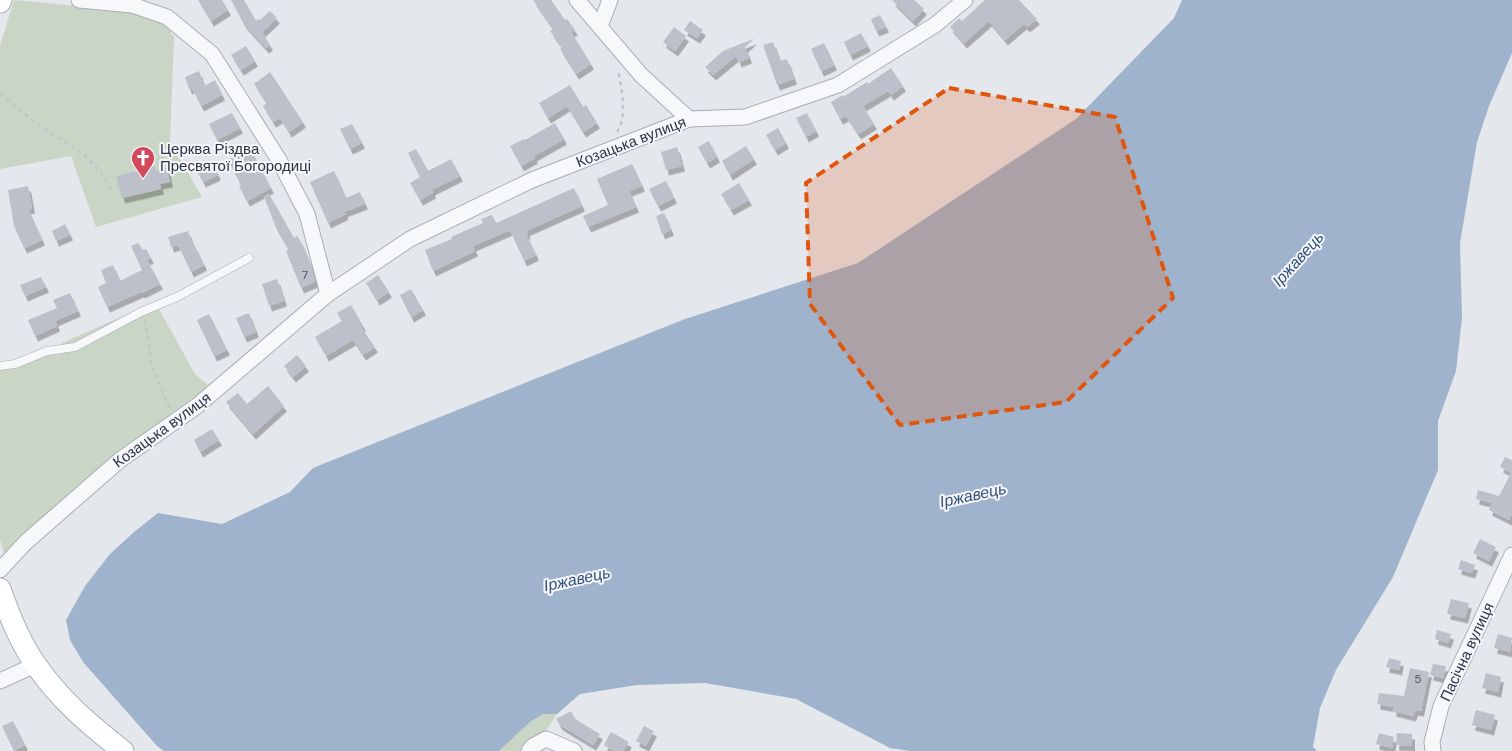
<svg xmlns="http://www.w3.org/2000/svg" width="1512" height="751" viewBox="0 0 1512 751" font-family="'DM Sans',sans-serif">
<style>
.green{fill:#c9d6c5}
.water{fill:#9fb4cc}
.building{fill:#bbc0ca;filter:url(#shadow)}
.lines{fill:none;stroke-linecap:round;stroke-linejoin:round}
.lane-casing{stroke:#a9aeb7;stroke-width:9}
.street-casing{stroke:#a9aeb7;stroke-width:17}
.secondary-casing{stroke:#a9aeb7;stroke-width:23}
.path{stroke:#c2c5cb;stroke-width:2.5;stroke-dasharray:4 4;stroke-linecap:butt}
.lane{stroke:#f7f8fa;stroke-width:8}
.street{stroke:#f7f8fa;stroke-width:15}
.secondary{stroke:#fff;stroke-width:21}
.marked{fill:#df570f;fill-opacity:0.2;stroke:#df570f;stroke-width:4;stroke-dasharray:10 6;stroke-linejoin:round}
.labels{text-anchor:middle;dominant-baseline:central;stroke-width:4;stroke-linejoin:round;paint-order:stroke}
.number-label{font-size:12px;fill:#4f5766}
.street-label{font-size:15px;fill:#2b3445;stroke:#f4f6f9}
.poi-label{font-size:15px;fill:#2b3445;stroke:#f4f6f9;text-anchor:start}
.water-label{font-size:16px;font-style:italic;fill:#34527a;stroke:#f4f6f9}
</style>
<defs>
<filter id="shadow"><feDropShadow dx="3" dy="5.5" stdDeviation="0" flood-color="#0004"/></filter>
</defs>
<rect width="100%" height="100%" fill="#e4e7ec"/>
<g class="green">
<path d="M 14,0 L 131,11 L 151,18 L 167,27 L 174,37 L 170,142 L 202,197 L 96,227 L 71,156 L 0,169 L 0,46 Z"/>
<path d="M 155,302 L 195,374 L 211,388 L 5,557 L 0,540 L 0,370 L 17,368 L 49,354 L 58,355 L 62,343 Z"/>
<path d="M 543,714 L 557,714 L 544,734 L 533,737 L 520,751 L 499,751 L 530,722 Z"/>
</g>
<path class="water" d="M 1182,0 L 1512,0 L 1512,53 L 1489,106 L 1477,142 L 1460,243 L 1462,318 L 1456,371 L 1438,421 L 1438,470 L 1393,577 L 1336,670 L 1320,708 L 1313,747 L 1317,751 L 910,751 L 890,748 L 796,699 L 705,683 L 637,685 L 580,694 L 557,714 L 543,714 L 530,722 L 499,751 L 164,751 L 157,746 L 83,662 L 70,640 L 66,620 L 85,586 L 110,554 L 134,532 L 158,513 L 222,524 L 290,492 L 313,468 L 360,449 L 685,319 L 858,263 L 1076,119 L 1174,18 Z"/>
<g class="building">
<path d="M 198,0 L 222,0 L 228,10 L 211,21 Z"/>
<path d="M 231,0 L 244,0 L 256,21 L 258,19 L 260,20 L 270,11 L 277,18 L 262,32 L 270,45 L 266,48 L 244,24 Z"/>
<path d="M 533,0 L 551,0 L 565,20 L 567,19 L 575,30 L 571,32 L 591,64 L 576,74 L 560,49 L 563,48 L 550,31 L 553,29 Z"/>
<path d="M 892,0 L 914,0 L 924,9 L 913,21 Z"/>
<path d="M 985,0 L 1019,0 L 1037,19 L 1027,27 L 1024,24 L 1005,40 L 989,21 L 964,43 L 950,27 L 959,18 L 962,21 Z"/>
<path d="M 880,15 L 886,27 L 876,31 L 871,19 Z"/>
<path d="M 690,21 L 703,30 L 697,38 L 684,30 Z"/>
<path d="M 674,27 L 686,36 L 675,51 L 663,42 Z"/>
<path d="M 861,33 L 868,46 L 850,55 L 844,42 Z"/>
<path d="M 753,39 L 753,40 L 745,47 L 749,58 L 739,62 L 736,56 L 713,75 L 705,67 L 723,51 Z"/>
<path d="M 773,42 L 780,61 L 787,59 L 794,79 L 777,85 L 763,45 Z"/>
<path d="M 824,43 L 834,65 L 821,71 L 811,49 Z"/>
<path d="M 246,46 L 255,61 L 241,70 L 231,55 Z"/>
<path d="M 891,68 L 903,86 L 891,95 L 888,91 L 863,106 L 874,124 L 858,134 L 846,116 L 840,119 L 831,102 L 843,95 L 843,97 L 867,82 L 868,84 Z"/>
<path d="M 199,71 L 204,86 L 215,80 L 222,95 L 201,106 L 192,88 L 189,89 L 185,77 Z"/>
<path d="M 270,72 L 303,122 L 289,132 L 280,118 L 273,122 L 263,106 L 267,103 L 254,84 Z"/>
<path d="M 570,85 L 583,107 L 586,105 L 597,123 L 583,132 L 567,106 L 548,118 L 539,103 Z"/>
<path d="M 232,113 L 240,128 L 217,140 L 209,124 Z"/>
<path d="M 807,113 L 816,131 L 806,137 L 796,118 Z"/>
<path d="M 555,123 L 564,139 L 534,156 L 535,158 L 521,166 L 510,146 L 524,139 L 525,140 Z"/>
<path d="M 352,124 L 362,143 L 350,149 L 340,129 Z"/>
<path d="M 778,128 L 786,143 L 775,150 L 766,135 Z"/>
<path d="M 709,141 L 717,157 L 707,163 L 698,147 Z"/>
<path d="M 746,146 L 754,159 L 730,175 L 722,161 Z"/>
<path d="M 677,147 L 682,166 L 666,170 L 661,152 Z"/>
<path d="M 250,148 L 271,188 L 247,201 L 239,186 L 241,185 L 228,160 Z"/>
<path d="M 416,149 L 428,171 L 451,159 L 460,176 L 432,190 L 433,193 L 420,200 L 410,183 L 420,177 L 408,153 Z"/>
<path d="M 632,164 L 642,186 L 629,191 L 636,207 L 588,227 L 583,216 L 608,205 L 597,179 Z"/>
<path d="M 213,165 L 218,175 L 203,182 L 198,173 Z"/>
<path d="M 155,166 L 156,171 L 167,168 L 170,182 L 160,184 L 161,189 L 122,198 L 116,176 Z"/>
<path d="M 334,171 L 346,198 L 360,192 L 365,204 L 344,212 L 346,214 L 328,223 L 310,182 Z"/>
<path d="M 666,181 L 674,198 L 658,206 L 649,189 Z"/>
<path d="M 739,183 L 749,200 L 731,210 L 721,194 Z"/>
<path d="M 28,186 L 32,208 L 28,209 L 42,240 L 24,248 L 14,226 L 8,190 Z"/>
<path d="M 574,188 L 582,206 L 526,231 L 528,234 L 526,234 L 536,255 L 524,261 L 510,230 L 473,246 L 475,251 L 433,271 L 425,250 L 452,239 L 451,237 L 483,223 L 481,219 L 492,215 L 496,223 Z"/>
<path d="M 269,194 L 294,238 L 297,236 L 301,242 L 311,266 L 315,282 L 301,288 L 286,251 L 289,250 L 277,230 L 264,197 Z"/>
<path d="M 664,213 L 671,230 L 662,234 L 656,216 Z"/>
<path d="M 65,224 L 70,235 L 56,241 L 52,231 Z"/>
<path d="M 188,231 L 193,246 L 195,246 L 204,265 L 191,272 L 178,245 L 171,247 L 168,237 Z"/>
<path d="M 138,243 L 143,250 L 146,249 L 151,258 L 147,260 L 160,284 L 142,293 L 141,292 L 107,307 L 98,287 L 106,283 L 101,270 L 113,265 L 120,281 L 142,270 L 131,246 Z"/>
<path d="M 378,275 L 389,292 L 377,300 L 366,283 Z"/>
<path d="M 41,277 L 46,287 L 25,296 L 20,285 Z"/>
<path d="M 277,279 L 284,301 L 269,306 L 262,284 Z"/>
<path d="M 411,289 L 423,310 L 411,317 L 400,295 Z"/>
<path d="M 70,293 L 78,311 L 55,321 L 57,326 L 35,336 L 28,320 L 57,308 L 53,300 Z"/>
<path d="M 351,305 L 363,326 L 361,327 L 375,347 L 363,355 L 353,340 L 326,356 L 315,337 L 342,321 L 337,313 Z"/>
<path d="M 249,313 L 256,332 L 244,337 L 236,318 Z"/>
<path d="M 209,314 L 227,350 L 214,356 L 197,320 Z"/>
<path d="M 297,355 L 306,366 L 293,377 L 284,366 Z"/>
<path d="M 268,386 L 284,406 L 253,434 L 226,402 L 238,393 L 247,404 Z"/>
<path d="M 212,429 L 219,440 L 200,452 L 194,440 Z"/>
<path d="M 1505,457 L 1512,460 L 1512,514 L 1509,520 L 1489,510 L 1492,503 L 1476,499 L 1478,490 L 1499,496 L 1511,473 L 1500,467 Z"/>
<path d="M 1480,539 L 1496,547 L 1489,561 L 1473,553 Z"/>
<path d="M 1461,560 L 1475,565 L 1472,573 L 1458,569 Z"/>
<path d="M 1451,599 L 1469,603 L 1465,618 L 1447,614 Z"/>
<path d="M 1437,630 L 1451,634 L 1448,643 L 1435,639 Z"/>
<path d="M 1498,634 L 1512,638 L 1510,652 L 1494,648 Z"/>
<path d="M 1389,658 L 1401,661 L 1399,670 L 1386,667 Z"/>
<path d="M 1433,664 L 1446,666 L 1443,678 L 1430,675 Z"/>
<path d="M 1410,668 L 1429,672 L 1421,711 L 1415,710 L 1413,716 L 1393,711 L 1394,707 L 1377,704 L 1379,693 L 1404,696 Z"/>
<path d="M 1486,673 L 1501,677 L 1498,692 L 1482,688 Z"/>
<path d="M 1476,710 L 1495,715 L 1491,730 L 1472,725 Z"/>
<path d="M 571,711 L 575,719 L 600,734 L 593,745 L 560,725 L 556,719 Z"/>
<path d="M 13,721 L 25,745 L 14,751 L 2,726 Z"/>
<path d="M 644,726 L 654,731 L 646,746 L 636,741 Z"/>
<path d="M 611,732 L 629,742 L 623,751 L 614,751 L 604,745 Z"/>
<path d="M 1379,733 L 1394,737 L 1392,748 L 1376,744 Z"/>
<path d="M 1397,733 L 1412,734 L 1412,746 L 1396,745 Z"/>
</g>
<g class="lines">
<g class="lane-casing">
<path id="lane" d="M 0,366 L 15,364 L 47,351 L 75,347 L 141,312 L 177,297 L 249,258"/>
</g>
<g class="street-casing">
<g id="street">
<path d="M 79,0 L 132,5 L 167,17 L 212,54 L 279,160 L 307,214 L 328,294"/>
<path d="M 577,0 L 641,75 L 689,119"/>
<path d="M 600,26 L 610,0"/>
<path d="M 0,570 L 26,542 L 120,460 L 197,406 L 328,294 L 410,239 L 532,180 L 689,119 L 745,117 L 838,85 L 935,25 L 965,0"/>
<path d="M 0,681 L 35,665"/>
<path d="M 529,751 L 533,746 L 546,739 L 574,751"/>
<path d="M 1433,751 L 1432,742 L 1441,706 L 1512,555"/>
</g>
</g>
<g class="secondary-casing">
<g id="secondary">
<path d="M 0,2 L 1,0"/>
<path d="M 0,589 C 9,615 20,643 36,665 C 59,699 91,726 123,751"/>
</g>
</g>
<g class="path">
<path d="M 0,94 L 35,122 L 85,156 L 99,170 L 110,188 L 119,186"/>
<path d="M 617,132 C 628,115 621,87 618,69"/>
<path d="M 144,320 L 148,335 L 151,363 L 170,410"/>
</g>
<use href="#lane" class="lane"/>
<use href="#street" class="street"/>
<use href="#secondary" class="secondary"/>
</g>
<path class="marked" d="M 949,88 L 1115,117 L 1173,298 L 1066,402 L 900,425 L 810,304 L 806,183 Z"/>
<defs>
<g id="church-pin" transform="scale(1.25)"><path d="M0 17L-7.5 6A9.5 9.5 0 1 1 7.5 6Z" fill="#d1495b" stroke="#f4f6f9"/><path d="M-1.2-6h2.4v3.5h3.3v2.4h-3.3V6h-2.4V-.1h-3.3v-2.4h3.3Z" fill="#fff"/></g>
</defs>
<g fill-rule="evenodd">
<use href="#church-pin" x="143" y="158"/>
</g>
<g class="labels">
<g class="number-label">
<text x="305" y="275">7</text>
<text x="1418" y="679">5</text>
</g>
<g class="street-label">
<text transform="translate(631 142) rotate(-21)">Козацька вулиця</text>
<text transform="translate(162 430) rotate(-36)">Козацька вулиця</text>
<text transform="translate(1467 652) rotate(-65)">Пасічна вулиця</text>
</g>
<g class="poi-label">
<text x="160" y="149">Церква Різдва<tspan x="160" dy="17">Пресвятої Богородиці</tspan></text>
</g>
<g class="water-label">
<text transform="translate(1298 259) rotate(-48)">Іржавець</text>
<text transform="translate(973 495) rotate(-12)">Іржавець</text>
<text transform="translate(577 579) rotate(-12)">Іржавець</text>
</g>
</g>
</svg>
